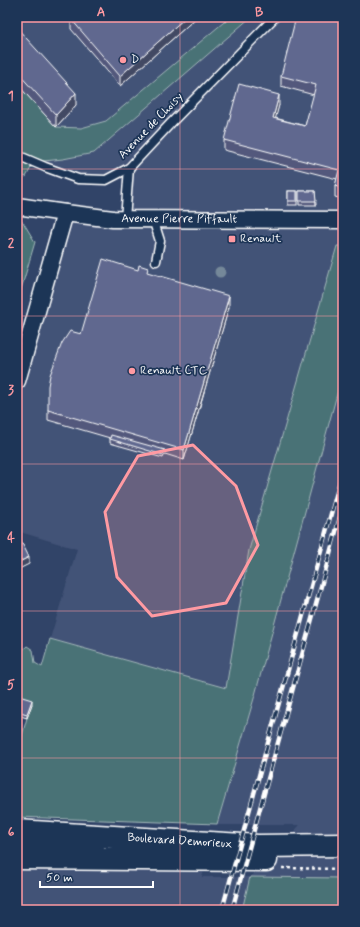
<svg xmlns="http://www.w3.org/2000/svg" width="360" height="927" viewBox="0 0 360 927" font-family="Mynerve,sans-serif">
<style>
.built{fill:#435377}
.green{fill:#487276;stroke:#a4b8ba}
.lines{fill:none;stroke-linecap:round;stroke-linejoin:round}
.service-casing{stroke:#fff;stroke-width:11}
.minor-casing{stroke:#fff;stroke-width:19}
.primary-casing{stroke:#fff;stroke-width:25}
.path{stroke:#fff;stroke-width:2.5;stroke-dasharray:3 3;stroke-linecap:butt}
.service{stroke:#1d3557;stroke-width:8}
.minor{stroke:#1d3557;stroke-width:16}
.primary{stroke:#1d3557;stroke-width:22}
.rail-casing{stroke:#fff;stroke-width:4.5}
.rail{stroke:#1d3557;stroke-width:3;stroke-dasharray:9;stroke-linecap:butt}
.tree{fill:#758899}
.wall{fill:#53597b;stroke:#fff}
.shaded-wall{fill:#434964;stroke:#fff}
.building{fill:#60688f;stroke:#fff}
.marked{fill:#ff9aa2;fill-opacity:0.2;stroke:#ff9aa2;stroke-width:3;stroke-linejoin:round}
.grid{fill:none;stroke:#ff9aa2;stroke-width:1;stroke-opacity:0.55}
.poi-dot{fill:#ff9aa2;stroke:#1d3557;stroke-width:1.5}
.labels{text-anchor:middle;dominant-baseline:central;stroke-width:3.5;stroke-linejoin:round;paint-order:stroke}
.poi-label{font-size:12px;fill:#fff;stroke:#1d3557;text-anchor:start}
.street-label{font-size:12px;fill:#fff;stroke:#1d3557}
.neatline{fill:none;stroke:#ff9aa2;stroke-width:1.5}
.grid-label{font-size:13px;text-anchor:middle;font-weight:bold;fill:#ff9aa2}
</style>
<rect width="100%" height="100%" fill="#314468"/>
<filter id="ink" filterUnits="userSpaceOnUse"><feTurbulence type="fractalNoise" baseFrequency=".025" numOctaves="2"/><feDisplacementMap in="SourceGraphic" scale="8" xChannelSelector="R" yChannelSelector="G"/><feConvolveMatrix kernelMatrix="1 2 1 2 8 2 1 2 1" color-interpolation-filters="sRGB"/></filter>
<g filter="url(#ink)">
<path class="built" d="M 17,17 L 343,17 L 343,910 L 242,910 L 243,903 L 241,910 L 17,910 L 17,845 L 210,853 L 202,877 L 250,877 L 300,825 L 217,825 L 255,695 L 226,688 L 50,639 L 77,549 L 17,531 L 17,381 L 65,213 L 125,219 L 129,169 L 106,180 L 78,179 L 34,162 L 26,177 L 17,173 Z"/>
<g class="green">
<path d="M 230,17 L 251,17 L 94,153 L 63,159 L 34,162 L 26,177 L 17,173 L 17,84 L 56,127 L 81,128 L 106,121 Z"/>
<path d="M 17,220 L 23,222 L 35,242 L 17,303 Z"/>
<path d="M 337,246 L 343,246 L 343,372 L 255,695 L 217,824 L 17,817 L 17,753 L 31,704 L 17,705 L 17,655 L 27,646 L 33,650 L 35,663 L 42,667 L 50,639 L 226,688 L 249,550 Z"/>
<path d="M 250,877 L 343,878 L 343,910 L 242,910 Z"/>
</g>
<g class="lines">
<g class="service-casing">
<g id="service">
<path d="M 17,155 L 45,167 L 78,179 L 106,180 L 129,168 L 171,123 L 275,17"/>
<path d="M 125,219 L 129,168"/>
<path d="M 153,219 L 160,241 L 156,261"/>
<path d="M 17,845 L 100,848"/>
</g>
</g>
<g class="minor-casing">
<g id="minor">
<path id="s1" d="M 17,206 L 65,213 L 113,219 L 343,220"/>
<path d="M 17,381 L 65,213"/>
</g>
</g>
<g class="primary-casing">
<g id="primary">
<path id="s2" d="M 17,831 L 258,846 L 343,845"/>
<path d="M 17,858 L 266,860"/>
</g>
</g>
<path class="path" d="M 282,868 L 343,869"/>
<use href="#service" class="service"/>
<use href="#minor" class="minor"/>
<use href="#primary" class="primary"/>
<g class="rail-casing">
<g id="rail">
<path d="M 222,910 L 343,470"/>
<path d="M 232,910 L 343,506"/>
</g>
</g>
<use href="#rail" class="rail"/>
</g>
<circle class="tree" cx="220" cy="272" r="5.5"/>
<g class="wall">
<path d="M 73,17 L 197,17 L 120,86 L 71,29 L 71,19 Z"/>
<path d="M 221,17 L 230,17 L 225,22 Z"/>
<path d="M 343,17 L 343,199 L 335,197 L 335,186 L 337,179 L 224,150 L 224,140 L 279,105 L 275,118 L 305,126 L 314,95 L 281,86 L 281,76 Z"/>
<path d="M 17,28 L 76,105 L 56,127 L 17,84 Z"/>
<rect x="288" y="191" width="9" height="14"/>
<path d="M 299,191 L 315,191 L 316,205 L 299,205 Z"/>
<path d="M 148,273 L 229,307 L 184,460 L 165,454 L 163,458 L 110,443 L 110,438 L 48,420 L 48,410 L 81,334 Z"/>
<path d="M 17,702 L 32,704 L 27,718 L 17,715 Z"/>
</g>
<g class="shaded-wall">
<path d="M 186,17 L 197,17 L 120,86 L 120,76 Z"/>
<path d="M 225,17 L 230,17 L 225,22 Z"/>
<path d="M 76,93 L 76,105 L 56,127 L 56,115 Z"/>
<path d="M 279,95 L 279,105 L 273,128 L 273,118 Z"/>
<path d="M 229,296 L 229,307 L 184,460 L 184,450 Z"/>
<path d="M 29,557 L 29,564 L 17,570 L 17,563 Z"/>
<path d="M 32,700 L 32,704 L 27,718 L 27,714 Z"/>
</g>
<g class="building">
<path d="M 73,17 L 186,17 L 120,76 L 71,19 Z"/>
<path d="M 296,17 L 343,17 L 343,189 L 335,186 L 339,170 L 224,140 L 239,84 L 279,95 L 273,118 L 305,126 L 316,85 L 281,76 Z"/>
<path d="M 17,28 L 76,93 L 56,115 L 17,72 Z"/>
<rect x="288" y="191" width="9" height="10"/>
<path d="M 299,191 L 315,191 L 316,201 L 299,201 Z"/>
<path d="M 103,259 L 138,270 L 139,265 L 148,268 L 147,272 L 229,296 L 184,450 L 48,410 L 48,386 L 50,375 L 62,343 L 70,331 L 81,334 Z"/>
<path d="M 111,435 L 165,450 L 163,455 L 110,439 Z"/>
<path d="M 21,541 L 29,557 L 17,563 L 17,543 Z"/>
<path d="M 19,696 L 32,700 L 27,714 L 17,711 L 17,702 Z"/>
</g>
</g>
<path class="marked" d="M 193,445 L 236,486 L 258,545 L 226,603 L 152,616 L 117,577 L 105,512 L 138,456 Z"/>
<path class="grid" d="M 180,17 L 180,910M 17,169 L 343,169M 17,316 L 343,316M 17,464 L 343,464M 17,611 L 343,611M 17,758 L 343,758"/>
<g class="poi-dot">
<circle cx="123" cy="60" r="4"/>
<rect x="228" y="235" width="8" height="8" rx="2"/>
<circle cx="132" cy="371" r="4"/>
</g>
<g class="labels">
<g class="poi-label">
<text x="131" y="60">D</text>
<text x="240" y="239">Renault</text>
<text x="140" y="371">Renault CTC</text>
</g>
<g class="street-label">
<text transform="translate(151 126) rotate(-46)">Avenue de Choisy</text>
<text stroke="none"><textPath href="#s1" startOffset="163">Avenue Pierre Piffault</textPath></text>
<text stroke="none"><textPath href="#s2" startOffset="163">Boulevard Demorieux</textPath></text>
</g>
</g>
<rect width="360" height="927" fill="none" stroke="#1d3557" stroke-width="44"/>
<path d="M40 881v6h113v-6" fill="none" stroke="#ffffff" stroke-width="2"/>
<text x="46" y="881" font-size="12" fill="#ffffff" stroke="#1d3557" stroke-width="3" paint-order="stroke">50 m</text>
<rect x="22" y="22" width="316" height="883" class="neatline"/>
<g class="grid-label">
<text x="101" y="16">A</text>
<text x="259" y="16">B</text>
<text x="11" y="100">1</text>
<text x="11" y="247">2</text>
<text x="11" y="394">3</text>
<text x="11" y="542">4</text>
<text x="11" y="689">5</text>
<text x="11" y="836">6</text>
</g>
</svg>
